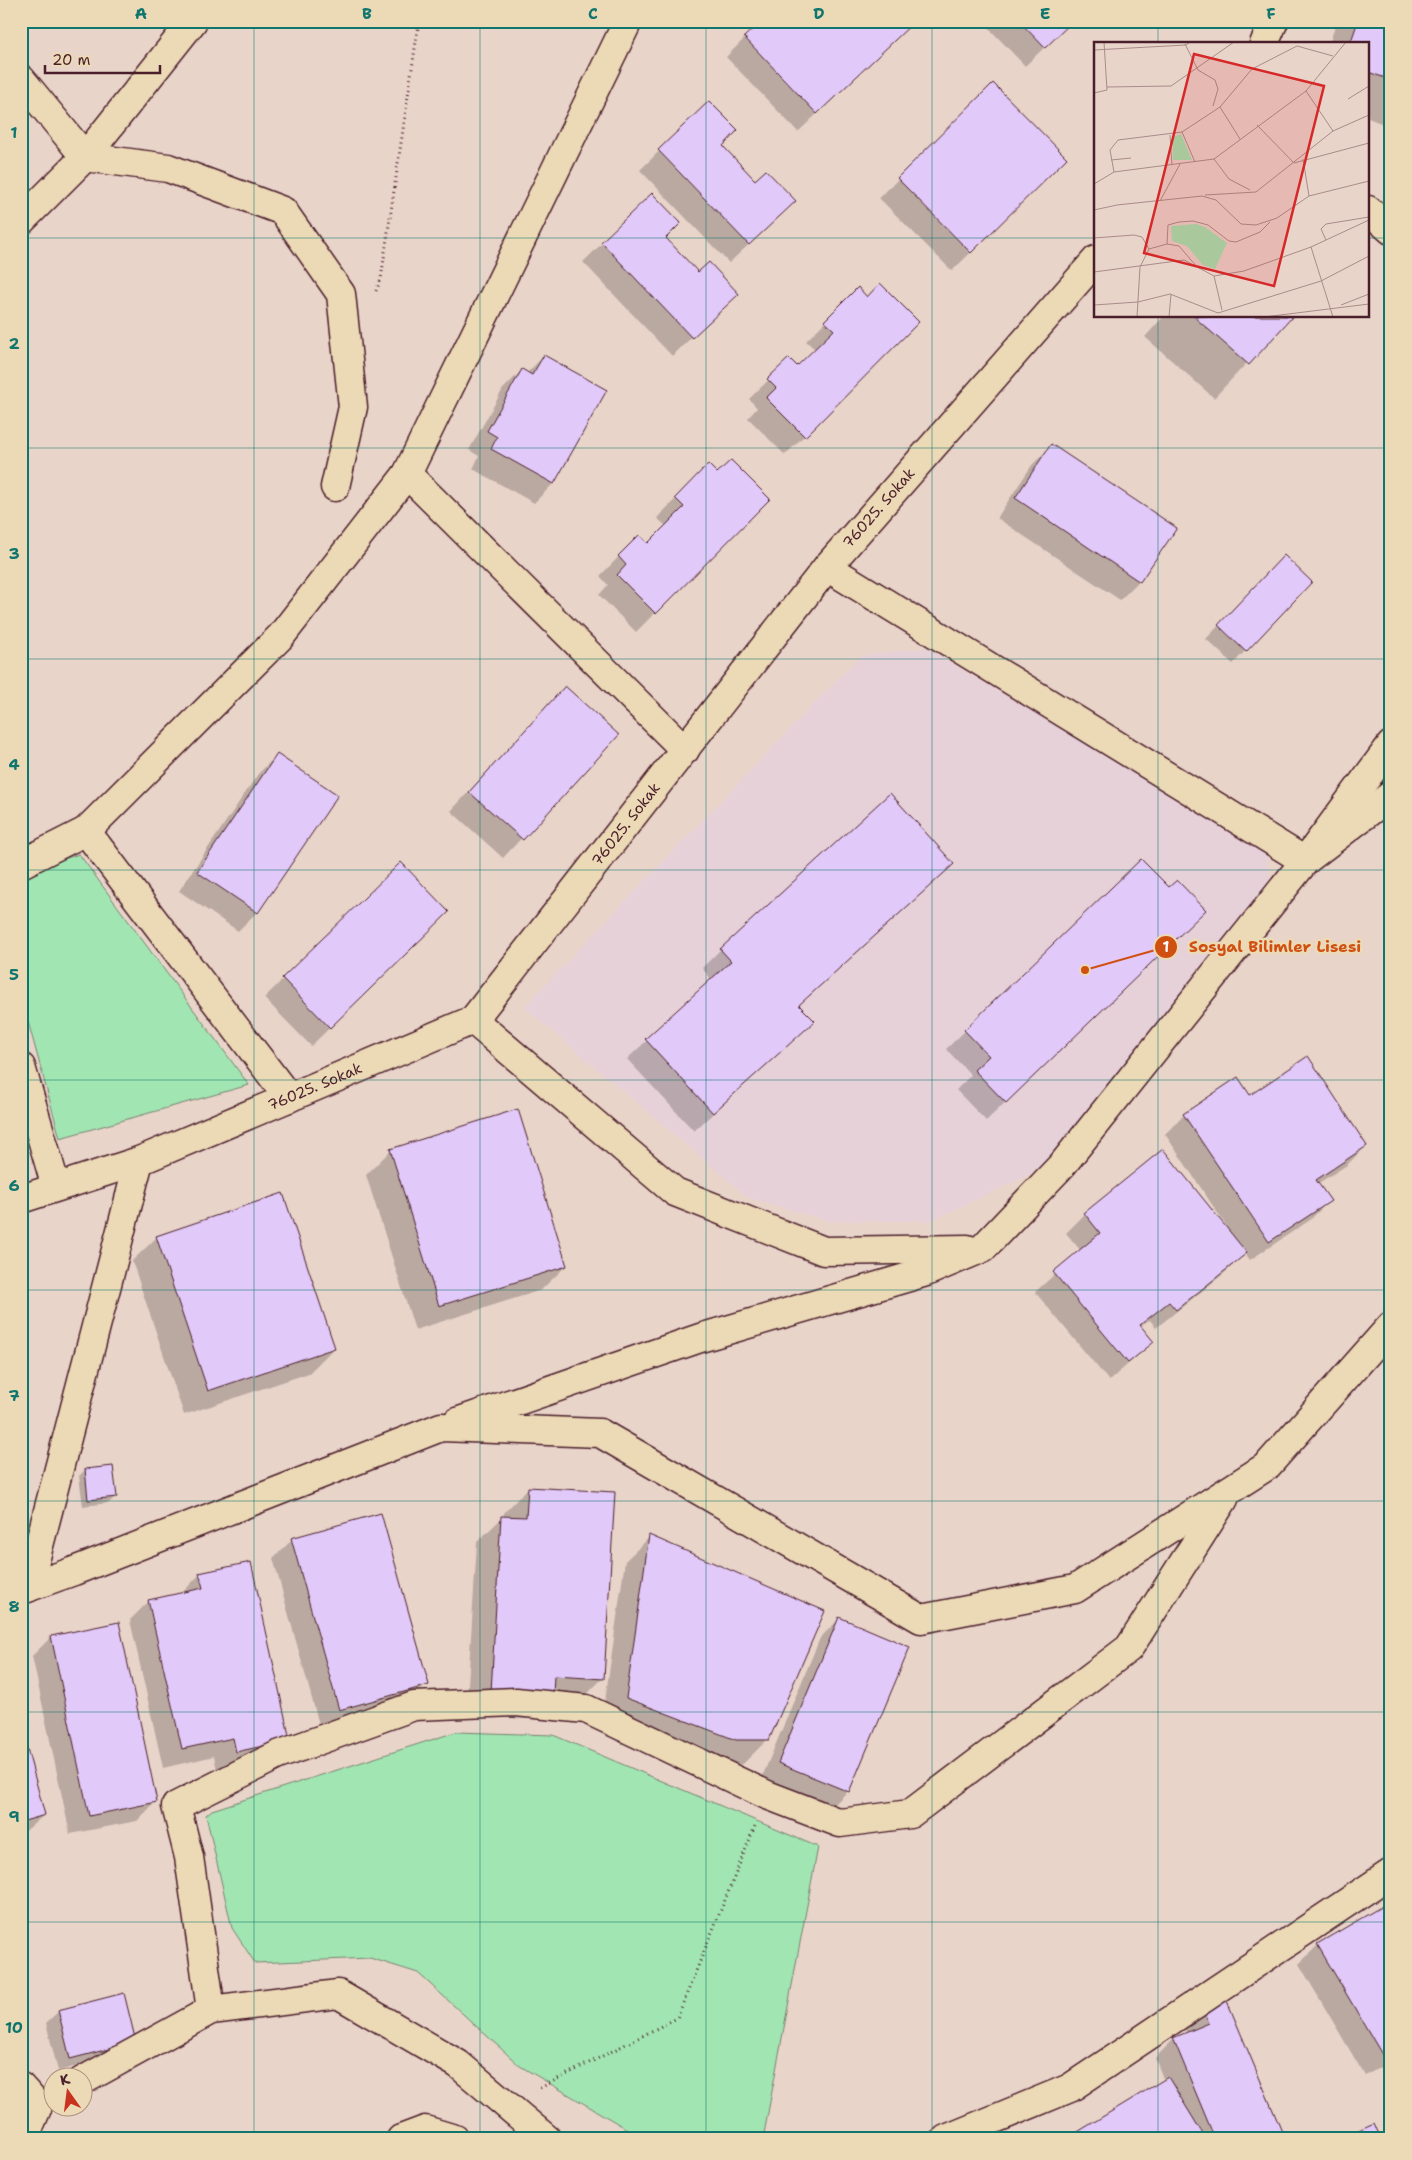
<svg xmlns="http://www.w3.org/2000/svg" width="1412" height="2160" viewBox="0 0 1412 2160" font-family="'Shantell Sans',sans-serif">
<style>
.built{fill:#e7d1d8}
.green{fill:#a1e6b2;stroke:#76826e}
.shadow{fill:#0003}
.building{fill:#e1c9f9;stroke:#4a1f2b}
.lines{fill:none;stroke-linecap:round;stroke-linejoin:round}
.minor-casing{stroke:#4a1f2b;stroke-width:31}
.path{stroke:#4a1f2b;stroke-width:3;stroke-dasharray:1 4;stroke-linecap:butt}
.minor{stroke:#ecd9b6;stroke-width:28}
.grid{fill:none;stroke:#0f766e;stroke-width:1;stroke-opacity:0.55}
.labels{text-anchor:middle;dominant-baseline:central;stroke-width:5;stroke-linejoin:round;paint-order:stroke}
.street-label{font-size:15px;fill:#4a1f2b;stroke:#ecd9b6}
.inset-road{fill:none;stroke:#a98c8a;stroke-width:1}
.view{fill:#d62828;fill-opacity:0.15;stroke:#d62828;stroke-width:2.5}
.inset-edge{fill:none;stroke:#4a1f2b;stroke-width:2.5}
.leader{fill:none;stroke:#d05011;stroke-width:2}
.callout-dot{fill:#d05011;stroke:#ecd9b6;stroke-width:2}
.mark-label{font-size:15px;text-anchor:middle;font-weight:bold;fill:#fff}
.callout-label{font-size:16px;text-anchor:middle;font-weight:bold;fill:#d05011;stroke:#ecd9b6;stroke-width:5;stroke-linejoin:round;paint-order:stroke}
.neatline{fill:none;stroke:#0f766e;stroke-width:2}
.grid-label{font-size:16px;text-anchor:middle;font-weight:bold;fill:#0f766e}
</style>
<rect width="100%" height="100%" fill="#e9d4ca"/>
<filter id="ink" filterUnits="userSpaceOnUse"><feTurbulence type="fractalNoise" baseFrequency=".02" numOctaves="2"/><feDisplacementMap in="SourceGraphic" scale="10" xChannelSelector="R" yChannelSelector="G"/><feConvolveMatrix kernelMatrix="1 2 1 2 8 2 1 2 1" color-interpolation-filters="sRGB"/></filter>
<g filter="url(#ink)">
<path class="built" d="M 926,648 L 1265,850 L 1275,903 L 1042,1169 L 930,1221 L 829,1221 L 749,1198 L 524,1007 L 860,656 Z"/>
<g class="green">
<path d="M 79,854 L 249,1085 L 60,1138 L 21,996 L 21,873 Z"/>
<path d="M 456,1732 L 553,1735 L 818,1847 L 763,2139 L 634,2133 L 520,2066 L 418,1973 L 370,1958 L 255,1963 L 232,1928 L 206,1815 L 212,1810 Z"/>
</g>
<g class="shadow">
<path d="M 982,21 L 1072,21 L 1025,66 Z"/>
<path d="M 1337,21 L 1391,21 L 1391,127 L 1368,118 L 1368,44 L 1329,44 Z"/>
<path d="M 745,38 L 895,40 L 798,132 L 726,57 Z"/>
<path d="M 993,85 L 1066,158 L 952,271 L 879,198 Z"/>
<path d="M 709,102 L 721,146 L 775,220 L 729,263 L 640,170 Z"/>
<path d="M 652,195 L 664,238 L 718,312 L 672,356 L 583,262 Z"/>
<path d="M 858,289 L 867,298 L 918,322 L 785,455 L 748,418 L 757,408 L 749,399 L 789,360 L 798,368 L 816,350 L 806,341 Z"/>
<path d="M 1164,316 L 1291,316 L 1214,398 L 1145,337 Z"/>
<path d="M 544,356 L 605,390 L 553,484 L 534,503 L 473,469 L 479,456 L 469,450 L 503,389 L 522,370 L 527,373 Z"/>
<path d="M 1051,446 L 1139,581 L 1120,600 L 997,518 L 1032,465 Z"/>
<path d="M 708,466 L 717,475 L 768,499 L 636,632 L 599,595 L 608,585 L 600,576 L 639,536 L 648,545 L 666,526 L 657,518 Z"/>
<path d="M 1271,570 L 1245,651 L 1233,664 L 1206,639 Z"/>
<path d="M 565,687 L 617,735 L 503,858 L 451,811 Z"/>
<path d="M 277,755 L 257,912 L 238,931 L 179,891 L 258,774 Z"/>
<path d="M 400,864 L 429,931 L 311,1046 L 264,998 Z"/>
<path d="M 1169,889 L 1185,929 L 986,1121 L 956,1090 L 971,1075 L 946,1049 L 965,1031 Z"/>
<path d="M 721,949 L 798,1006 L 813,1021 L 694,1131 L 627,1059 L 712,980 L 702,968 Z"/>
<path d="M 1238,1079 L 1250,1096 L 1366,1146 L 1347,1165 L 1317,1184 L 1329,1201 L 1310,1220 L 1250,1260 L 1245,1253 L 1227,1271 L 1156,1328 L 1150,1320 L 1140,1327 L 1153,1342 L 1109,1381 L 1035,1292 L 1081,1251 L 1066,1233 L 1085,1214 L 1162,1151 L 1225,1228 L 1227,1227 L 1165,1134 L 1184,1115 Z"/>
<path d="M 391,1150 L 566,1266 L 541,1290 L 415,1330 L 366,1175 Z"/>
<path d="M 157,1237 L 334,1348 L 309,1373 L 184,1415 L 132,1261 Z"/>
<path d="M 85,1470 L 115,1497 L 109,1503 L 83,1506 L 79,1476 Z"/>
<path d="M 528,1488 L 603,1678 L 578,1703 L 546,1701 L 528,1719 L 466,1716 L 477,1542 L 503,1517 L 504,1513 Z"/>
<path d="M 650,1537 L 768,1739 L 743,1764 L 710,1764 L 602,1722 L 625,1561 Z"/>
<path d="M 292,1540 L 427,1684 L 408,1703 L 320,1728 L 273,1558 Z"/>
<path d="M 200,1574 L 289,1739 L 217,1770 L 214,1756 L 163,1768 L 130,1620 L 149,1601 L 181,1594 Z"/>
<path d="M 839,1619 L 848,1791 L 829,1810 L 760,1782 L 820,1638 Z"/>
<path d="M 51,1637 L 156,1802 L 137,1821 L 70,1834 L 32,1656 Z"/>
<path d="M 21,1731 L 44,1815 L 21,1835 Z"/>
<path d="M 1391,1902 L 1391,2061 L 1365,2076 L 1299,1964 L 1318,1945 Z"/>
<path d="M 123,1994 L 122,2055 L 58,2071 L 46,2023 L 59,2011 Z"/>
<path d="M 1202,2006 L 1284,2139 L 1068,2139 L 1164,2081 L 1155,2058 L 1174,2039 L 1187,2034 L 1183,2025 Z"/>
</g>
<g class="building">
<path d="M 761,21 L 915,21 L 817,114 L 744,37 Z"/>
<path d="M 1019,21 L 1073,21 L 1045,48 Z"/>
<path d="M 1358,21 L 1391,21 L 1391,80 L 1368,72 L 1368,44 L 1350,44 Z"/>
<path d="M 993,83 L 1067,158 L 971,253 L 897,178 Z"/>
<path d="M 709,101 L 738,130 L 723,146 L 755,180 L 766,170 L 796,201 L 749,245 L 658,150 Z"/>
<path d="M 652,193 L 681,223 L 666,238 L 698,272 L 709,262 L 739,294 L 692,338 L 601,242 Z"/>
<path d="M 880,283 L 919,322 L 805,437 L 766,398 L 776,388 L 767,379 L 789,358 L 797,366 L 834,330 L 824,321 L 858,287 L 867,297 Z"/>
<path d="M 1193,316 L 1293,316 L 1249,365 Z"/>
<path d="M 544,355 L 607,390 L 554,484 L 491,449 L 497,437 L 487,431 L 522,369 L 532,375 Z"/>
<path d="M 1051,444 L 1177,528 L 1140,582 L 1015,498 Z"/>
<path d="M 731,460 L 770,499 L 656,614 L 617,575 L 626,565 L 618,556 L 639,535 L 648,543 L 684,507 L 675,498 L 708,464 L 717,473 Z"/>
<path d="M 1284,555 L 1312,582 L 1246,652 L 1218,625 Z"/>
<path d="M 565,686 L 619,735 L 523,840 L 469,792 Z"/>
<path d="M 277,754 L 338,795 L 258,913 L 197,872 Z"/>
<path d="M 890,793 L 954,864 L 799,1005 L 815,1021 L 713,1113 L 645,1039 L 731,961 L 720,949 Z"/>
<path d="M 1141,859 L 1169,887 L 1177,880 L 1206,910 L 1006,1103 L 974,1070 L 989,1056 L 964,1030 Z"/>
<path d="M 401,862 L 449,912 L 330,1028 L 282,978 Z"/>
<path d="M 1308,1056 L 1367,1146 L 1316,1180 L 1331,1201 L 1269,1242 L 1183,1114 L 1238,1077 L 1250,1095 Z"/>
<path d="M 518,1109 L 567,1266 L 439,1306 L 390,1149 Z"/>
<path d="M 1163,1149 L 1247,1253 L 1176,1310 L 1169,1302 L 1140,1325 L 1154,1342 L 1128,1363 L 1053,1272 L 1100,1233 L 1084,1213 Z"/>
<path d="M 283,1193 L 335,1348 L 208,1391 L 156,1236 Z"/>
<path d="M 113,1466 L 117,1497 L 88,1500 L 85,1469 Z"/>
<path d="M 528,1487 L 615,1492 L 604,1679 L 554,1676 L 553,1695 L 491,1692 L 501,1516 L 526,1517 Z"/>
<path d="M 381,1513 L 429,1685 L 339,1710 L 291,1538 Z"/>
<path d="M 649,1535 L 825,1611 L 769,1740 L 736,1740 L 626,1698 Z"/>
<path d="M 251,1562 L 290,1740 L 236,1752 L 233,1738 L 182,1749 L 148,1600 L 203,1588 L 199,1573 Z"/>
<path d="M 839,1617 L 910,1647 L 849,1792 L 778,1763 Z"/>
<path d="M 119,1622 L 157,1802 L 89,1816 L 51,1636 Z"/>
<path d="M 21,1726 L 45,1815 L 21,1822 Z"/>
<path d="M 1391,1901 L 1391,2054 L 1384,2058 L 1317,1944 Z"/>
<path d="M 124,1993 L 136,2042 L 70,2059 L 58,2010 Z"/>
<path d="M 1225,1996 L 1285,2139 L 1215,2139 L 1173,2038 L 1209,2023 L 1201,2005 Z"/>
<path d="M 1168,2077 L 1206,2139 L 1066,2139 Z"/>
<path d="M 1374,2123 L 1381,2139 L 1339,2139 Z"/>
</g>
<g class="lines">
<g class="minor-casing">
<g id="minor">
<path d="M 1264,44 L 1274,21"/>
<path d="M 21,79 L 85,157 L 168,168 L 283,211 L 341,294 L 353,407 L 335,487"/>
<path d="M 1368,210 L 1391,230"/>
<path d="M 21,221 L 85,157 L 193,21"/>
<path d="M 407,474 L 685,750"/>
<path d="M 827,567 L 1305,861 L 1391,795"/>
<path d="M 86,831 L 289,1098"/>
<path d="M 21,864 L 86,831 L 281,636 L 407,474 L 628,21"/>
<path d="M 473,1020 L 675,1192 L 824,1251 L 967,1249"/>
<path d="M 21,1067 L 56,1187"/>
<path id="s1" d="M 21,1199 L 139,1161 L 473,1020 L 827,567 L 1096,260"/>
<path d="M 457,1422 L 700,1338 L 926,1272 L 983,1248 L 1063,1164 L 1305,861 L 1391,745"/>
<path d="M 28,1588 L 139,1161"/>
<path d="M 21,1590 L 74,1571 L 441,1427 L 600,1433 L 921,1619 L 1075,1589 L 1267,1466 L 1391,1326"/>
<path d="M 211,2010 L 189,1857 L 176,1806 L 278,1755 L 414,1706 L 516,1702 L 586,1709 L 767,1795 L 840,1823 L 910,1814 L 1129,1648 L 1224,1499"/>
<path d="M 82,2081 L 211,2010 L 338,1994 L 458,2064 L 547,2139"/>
<path d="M 21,2087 L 38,2106 L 24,2139"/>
<path d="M 401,2139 L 425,2130 L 455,2139"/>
<path d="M 946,2139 L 1070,2088 L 1391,1873"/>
</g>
</g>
<g class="path">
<path d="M 376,291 L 381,279 L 419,21"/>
<path d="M 540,2088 L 677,2018 L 755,1826"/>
</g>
<use href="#minor" class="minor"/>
</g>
</g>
<path class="grid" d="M 254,21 L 254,2139M 480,21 L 480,2139M 706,21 L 706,2139M 932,21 L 932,2139M 1158,21 L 1158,44M 21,238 L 1096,238M 1368,238 L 1391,238M 1158,316 L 1158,2139M 21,448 L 1391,448M 21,659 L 1391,659M 21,870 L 1391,870M 21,1080 L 1391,1080M 21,1290 L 1391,1290M 21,1501 L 1391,1501M 21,1712 L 1391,1712M 21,1922 L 1391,1922"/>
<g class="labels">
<g class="street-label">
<text stroke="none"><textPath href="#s1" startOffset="1140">76025. Sokak</textPath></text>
<text stroke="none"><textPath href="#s1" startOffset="735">76025. Sokak</textPath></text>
<text stroke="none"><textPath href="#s1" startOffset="315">76025. Sokak</textPath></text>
</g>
</g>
<g transform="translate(1094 42)">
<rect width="275" height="275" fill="#e9d4ca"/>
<path d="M 87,92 L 98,118 L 79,118 L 79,95 ZM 102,182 L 111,185 L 133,201 L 121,227 L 109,223 L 93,204 L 78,199 L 77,184 Z" fill="#a1e6b2"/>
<path class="inset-road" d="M 91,2 L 104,28 L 121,38 L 124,47 L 119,64M 0,8 L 92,3 L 96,0M 13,45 L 77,44 L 140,0M 212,49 L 239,89M 0,51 L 13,48 L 10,0M 254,57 L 275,44M 126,65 L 146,97M 163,83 L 200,121 L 275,101M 88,90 L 101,120M 76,93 L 78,123M 120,117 L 135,137 L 156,148M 209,117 L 215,154M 17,118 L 37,116M 20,130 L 16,108 L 24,98 L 88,90 L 126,65 L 158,27 L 203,4 L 239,14M 0,142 L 20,130 L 120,117 L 212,49 L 252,0M 111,153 L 162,150 L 239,89 L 275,73M 66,159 L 86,122M 0,168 L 23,163 L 108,154 L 122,158 L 147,182 L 162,183 L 183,176 L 215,154 L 275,139M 0,196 L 40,193 L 48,195 L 55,207 L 46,225 L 43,275M 232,198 L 227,187 L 232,182 L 275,175M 73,202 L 74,183 L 85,180 L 99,179 L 114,183 L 135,199 L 142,200 L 166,190 L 176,180M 217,205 L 239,275M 55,207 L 73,202 L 85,204 L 103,225M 0,230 L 90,218 L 120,234 L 150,229 L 217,205 L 275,178M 120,234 L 128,268M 0,263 L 44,260 L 76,252 L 124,271 L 227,239 L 275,214M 247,263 L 275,252M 75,275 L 77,252M 170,275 L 275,262"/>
<path class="view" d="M 100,12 L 230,44 L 180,244 L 50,211 Z"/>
<rect width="275" height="275" class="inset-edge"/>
</g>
<path class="leader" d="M1085 970L1166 947"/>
<g class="callout-dot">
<circle cx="1085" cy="970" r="5"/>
<circle cx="1166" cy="947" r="12"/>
</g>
<g class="mark-label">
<text x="1166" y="952">1</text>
</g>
<g class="callout-label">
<text x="1275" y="952">Sosyal Bilimler Lisesi</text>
</g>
<rect width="1412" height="2160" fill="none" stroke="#ecd9b6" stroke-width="55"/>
<g transform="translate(68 2092) rotate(346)"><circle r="24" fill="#ecd9b6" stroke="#ab8f7e"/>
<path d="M0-4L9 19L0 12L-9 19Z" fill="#c8321e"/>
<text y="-8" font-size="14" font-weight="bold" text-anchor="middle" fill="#4a1f2b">K</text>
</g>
<path d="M45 65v8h115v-8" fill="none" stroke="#4a1f2b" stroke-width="2.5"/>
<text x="52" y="65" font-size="15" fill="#4a1f2b" stroke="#ecd9b6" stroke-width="4" paint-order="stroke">20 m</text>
<rect x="28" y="28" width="1356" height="2104" class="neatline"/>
<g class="grid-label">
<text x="141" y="19">A</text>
<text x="367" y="19">B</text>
<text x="593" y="19">C</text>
<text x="819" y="19">D</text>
<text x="1045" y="19">E</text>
<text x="1271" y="19">F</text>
<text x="14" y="138">1</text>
<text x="14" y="349">2</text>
<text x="14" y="559">3</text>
<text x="14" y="770">4</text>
<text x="14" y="980">5</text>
<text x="14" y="1191">6</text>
<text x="14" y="1401">7</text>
<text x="14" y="1612">8</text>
<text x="14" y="1822">9</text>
<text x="14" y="2033">10</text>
</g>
</svg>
